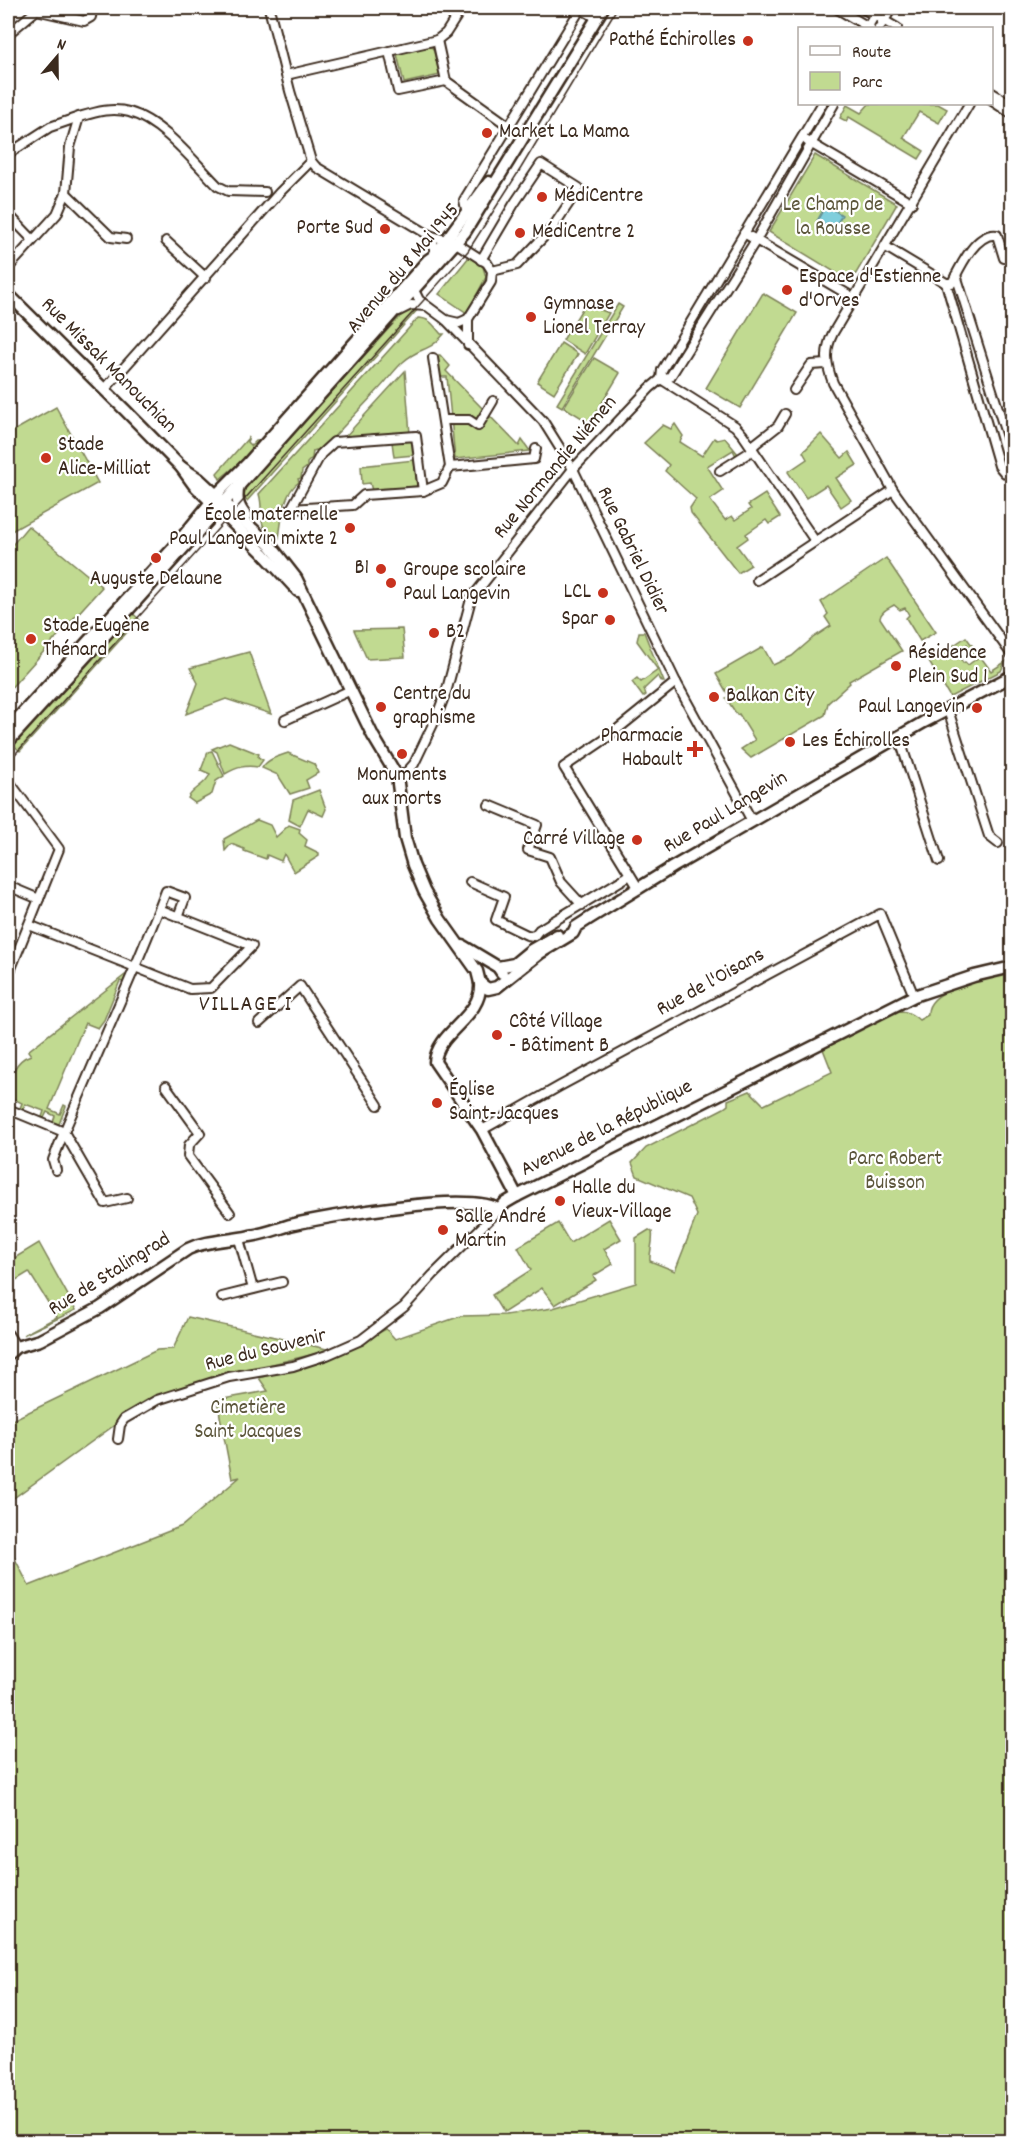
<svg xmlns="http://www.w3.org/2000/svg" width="1020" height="2149" viewBox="0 0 1020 2149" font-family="Dekko,sans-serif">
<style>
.green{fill:#c1da91;stroke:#7e8258;stroke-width:1.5}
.water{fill:#7fcedc;stroke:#648c90;stroke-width:1.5}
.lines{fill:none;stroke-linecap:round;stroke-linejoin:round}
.street-casing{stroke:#3b2a1e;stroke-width:12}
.secondary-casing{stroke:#3b2a1e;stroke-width:15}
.street{stroke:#fff;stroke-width:8}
.secondary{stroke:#fff;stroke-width:10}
.tram{stroke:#3b2a1e;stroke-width:1.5}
.poi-dot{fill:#c8321e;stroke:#fff;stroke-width:2}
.labels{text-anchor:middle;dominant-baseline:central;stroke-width:4.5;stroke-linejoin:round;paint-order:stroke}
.poi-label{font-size:21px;fill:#3b2a1e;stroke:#fff;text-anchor:start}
.park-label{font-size:21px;fill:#5c563b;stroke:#fff}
.street-label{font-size:21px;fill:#3b2a1e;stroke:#fff}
.neighbourhood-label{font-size:22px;letter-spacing:1.5px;fill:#3b2a1e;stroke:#fff}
</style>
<rect width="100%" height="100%" fill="#fff"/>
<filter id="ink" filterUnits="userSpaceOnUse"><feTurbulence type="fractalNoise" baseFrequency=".0167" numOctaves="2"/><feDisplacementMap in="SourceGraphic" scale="12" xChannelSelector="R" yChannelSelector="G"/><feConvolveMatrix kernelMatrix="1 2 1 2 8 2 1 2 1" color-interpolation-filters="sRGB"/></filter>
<g filter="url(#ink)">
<g class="green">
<path d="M 427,46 L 433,48 L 434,52 L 440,75 L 404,83 L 397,54 Z"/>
<path d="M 869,104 L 938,104 L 947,109 L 939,123 L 919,112 L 903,138 L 924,151 L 919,159 L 849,117 L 846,121 L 840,118 L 847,105 L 861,113 Z"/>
<path d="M 815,155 L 897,204 L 851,282 L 769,232 Z"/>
<path d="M 469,257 L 483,267 L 486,277 L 467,313 L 439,294 Z"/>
<path d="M 763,293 L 797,313 L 740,408 L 706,388 Z"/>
<path d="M 585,304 L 609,313 L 585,354 L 563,340 Z"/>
<path d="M 618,304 L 623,307 L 562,407 L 557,404 Z"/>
<path d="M 419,308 L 247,501 L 240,494 L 243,487 L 285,441 L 288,440 L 392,325 L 408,309 Z"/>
<path d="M 418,318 C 430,318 434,326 441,334 L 444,334 C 430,352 419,347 403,362 C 394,370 387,381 378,390 C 361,408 344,426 327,444 L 318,457 L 316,450 L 313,451 L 312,458 L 307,463 L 307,467 L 302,471 L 301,478 L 298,479 L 299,482 C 283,493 282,519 279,538 L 275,541 C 254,522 265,513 259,494 Z"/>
<path d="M 561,343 L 578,354 L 554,393 L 537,382 Z"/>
<path d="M 438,355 L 440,355 L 450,366 L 446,371 L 519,446 L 522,440 L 530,451 L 455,459 L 447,377 L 440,377 Z"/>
<path d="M 594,358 L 620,373 L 590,423 L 564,407 Z"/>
<path d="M 405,371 L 410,434 L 343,439 Z"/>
<path d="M 297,397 L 300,398 L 262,444 L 220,479 L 217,473 L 249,437 L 247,442 L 251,446 L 256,441 L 260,441 L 296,400 Z"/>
<path d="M 56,407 L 98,483 L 8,533 L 8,434 Z"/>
<path d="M 675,424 L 683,436 L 680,442 L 702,456 L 714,438 L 717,440 L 725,438 L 738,454 L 736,456 L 733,450 L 707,466 L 723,491 L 710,500 L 725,520 L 732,516 L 735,520 L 751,509 L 748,505 L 765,494 L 780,517 L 769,524 L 766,520 L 746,534 L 748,538 L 737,546 L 751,565 L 738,573 L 691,513 L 690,508 L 696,499 L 665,471 L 669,465 L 644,443 L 663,425 L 671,429 Z"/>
<path d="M 821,434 L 842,458 L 849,452 L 857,465 L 836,478 L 851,500 L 841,507 L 826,485 L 806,498 L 788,472 L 807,459 L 803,452 Z"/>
<path d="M 412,440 L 414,455 L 394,457 L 392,442 Z"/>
<path d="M 414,460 L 417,486 L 372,491 L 370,483 L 362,484 L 361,466 Z"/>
<path d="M 28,526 L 102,587 L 8,691 L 8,550 Z"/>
<path d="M 886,558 L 936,632 L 920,641 L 906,618 L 909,615 L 905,608 L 900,610 L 894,605 C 889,608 881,611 880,618 L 902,651 L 849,681 L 850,683 L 828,703 L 825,715 L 751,758 L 741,749 L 755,740 L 739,714 L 737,715 L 726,698 L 729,696 L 716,674 L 763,647 L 773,665 L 792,656 L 814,637 L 831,626 L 825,617 L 828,614 L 821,602 Z"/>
<path d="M 130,611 L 139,619 L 20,751 L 11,743 Z"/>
<path d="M 402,629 L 405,657 L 367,659 L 354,630 Z"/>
<path d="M 639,632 L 644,632 L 664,682 L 662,682 L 658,676 L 644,689 L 646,695 L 643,697 L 632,682 L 637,678 L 641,682 L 658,670 L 637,641 Z"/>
<path d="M 966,637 L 977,652 L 974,654 L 967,644 L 956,652 L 963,663 L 965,662 L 968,665 L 980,656 L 991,671 L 1005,662 L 1001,671 L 950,697 L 929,662 Z"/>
<path d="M 249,652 L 271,714 L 226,699 L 186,714 L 198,683 L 190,668 Z"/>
<path d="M 229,742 L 259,754 L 258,757 L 263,760 L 258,767 C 245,765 237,767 225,774 L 217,752 L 212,749 Z"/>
<path d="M 212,751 L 224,776 L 216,781 L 212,794 L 195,803 L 188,798 C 193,788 206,785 210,774 L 201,770 L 208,752 Z"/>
<path d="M 288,753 L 314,764 L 318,773 L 306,780 L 309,788 L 290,794 L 278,775 L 262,768 C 267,759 279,756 288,753 Z"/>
<path d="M 319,790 L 326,809 L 323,816 L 308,809 L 300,826 L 289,820 L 293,800 Z"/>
<path d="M 257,820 L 270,825 L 276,837 L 289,825 L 300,829 L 299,833 L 307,840 L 305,846 L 319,853 L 319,856 L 294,872 L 284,854 L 281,861 L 267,855 L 266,859 L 244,851 L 244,849 L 231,844 L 225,851 L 224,839 Z"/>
<path d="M 1012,972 L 1012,2141 L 8,2141 L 8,1545 L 29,1586 L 182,1526 L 240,1477 L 232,1479 L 217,1400 L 268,1391 L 259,1378 L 333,1357 L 386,1329 L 395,1339 L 461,1316 L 505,1315 L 553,1308 L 636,1283 L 636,1238 L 649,1230 L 652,1232 C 654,1242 649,1251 650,1261 L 675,1271 L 697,1215 L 689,1198 L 637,1176 L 632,1163 L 646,1148 L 724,1108 L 728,1105 L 728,1100 L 750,1091 L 764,1105 L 832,1072 L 823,1049 L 891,1012 C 902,1009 910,1012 919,1020 L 928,1015 C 925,987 992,977 1012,972 Z"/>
<path d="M 125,975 L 128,976 L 125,983 L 120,981 L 104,1020 L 98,1028 L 85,1023 L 49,1109 L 60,1114 L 64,1105 L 66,1106 L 59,1124 L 53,1122 L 55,1116 L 47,1112 L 44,1118 L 42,1117 L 44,1111 L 25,1104 L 23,1109 L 20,1108 L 22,1103 L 10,1097 L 8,1102 C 8,1085 11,1061 31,1055 L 28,1051 Z"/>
<path d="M 609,1219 L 621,1239 L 604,1249 L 613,1264 L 593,1276 L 596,1280 L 555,1305 L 542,1288 L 503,1313 L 492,1295 L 531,1270 L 518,1247 L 558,1223 L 570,1243 Z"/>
<path d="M 39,1243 L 76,1310 L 23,1335 L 57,1317 L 29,1272 L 8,1285 L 8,1262 Z"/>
<path d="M 188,1317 L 331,1350 L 213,1378 L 155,1396 L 8,1502 L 8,1422 L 157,1350 L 173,1349 Z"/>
</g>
<path class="water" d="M 826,205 L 842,215 L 833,230 L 817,221 Z"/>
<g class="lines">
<g class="street-casing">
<g id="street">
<path d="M 269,8 L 290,91 L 311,161 L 316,167 L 429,235 L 456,243 L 487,263 L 492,271 L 491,282 L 468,319 L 468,345"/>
<path d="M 580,8 L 597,18"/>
<path d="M 836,8 L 870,28"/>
<path d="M 862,8 L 897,28"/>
<path d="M 36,10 L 84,21 L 91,17 L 92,10 L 89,8"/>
<path d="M 867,28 L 879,8"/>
<path d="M 879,28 L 892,8"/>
<path d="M 8,34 L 39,8"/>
<path d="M 437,40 L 446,81 L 509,126"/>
<path d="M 389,51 L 398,91 L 446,81"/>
<path d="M 286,75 L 437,40 L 446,33 L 462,8"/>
<path d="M 992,93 L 1007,102 L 1012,102"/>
<path d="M 992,101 L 1012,114"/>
<path d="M 969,104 L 833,333 C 824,351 826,364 833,383 L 893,490 L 1012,655"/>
<path d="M 807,141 L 912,203"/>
<path d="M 8,154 L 50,127 L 79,117"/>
<path d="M 66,193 L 111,237 L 126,239"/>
<path d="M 8,214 L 33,240"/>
<path d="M 467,214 L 464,200 L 581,8"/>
<path d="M 744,233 L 854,298"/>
<path d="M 429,235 L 433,241 L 435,256"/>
<path d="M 166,241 L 206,278"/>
<path d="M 886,247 L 946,283 L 952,283 C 960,267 976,232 997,235 L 1004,258"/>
<path d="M 481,260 L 514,204 L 541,164 L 579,188 L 553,227 L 517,265 L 492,271"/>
<path d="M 8,268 L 57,214 L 66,193 L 70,147 L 79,117 C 96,112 112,107 129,112 C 162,121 194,162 218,186 L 228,191 L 265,192"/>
<path d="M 956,275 L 1012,453"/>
<path d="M 946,283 L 999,466 L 1005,473 L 1012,473"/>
<path d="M 415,286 L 414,290 L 419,300 L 446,320 L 543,421 L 573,469 L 676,682 L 752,821"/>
<path d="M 399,311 L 411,305 L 426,306"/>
<path d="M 446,320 L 459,323 L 468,319"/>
<path d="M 433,358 L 450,467"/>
<path d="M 661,379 L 662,370 L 822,104"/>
<path d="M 661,379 L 735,426 L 743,435 L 815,541"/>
<path d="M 105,389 L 280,192 L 311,161"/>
<path d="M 794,390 L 811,365 L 826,364"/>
<path d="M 443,420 L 469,420 L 478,426 L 493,401"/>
<path d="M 450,467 L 534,459 L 536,449"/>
<path d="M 720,471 L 750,452 L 755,444 L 778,426 L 785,414"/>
<path d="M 291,509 L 321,454 L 334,442 L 416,436 L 423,491"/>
<path d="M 291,511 L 291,509 L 353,505 L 364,495 L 423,491 L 442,483 L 450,467"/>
<path d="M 757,580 L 893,490"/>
<path d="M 948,710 L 989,836 L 998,843"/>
<path d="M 285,720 L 351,690"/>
<path d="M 899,737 L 939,861"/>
<path d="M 397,776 L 406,773 L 414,764 L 436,718 L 447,689 L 471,599 L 573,469 L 650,388 L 661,379 L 670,377 L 756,240 L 834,104"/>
<path d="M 8,780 L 59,849 L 8,976"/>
<path d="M 489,805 L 537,825 L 528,850 L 550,857 L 561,882 L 582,905"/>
<path d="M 470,882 L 504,897 L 496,920 L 527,935 L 534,936"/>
<path d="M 8,886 L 39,899"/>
<path d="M 639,889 L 564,767 L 604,740 L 676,682"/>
<path d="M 159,909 L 166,891 L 185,898 L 178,917"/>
<path d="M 534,936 L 539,930 L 630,875"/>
<path d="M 259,1023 L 300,986 L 378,1105"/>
<path d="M 166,1086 L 200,1133 L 189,1145 L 188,1156 L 230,1213"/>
<path d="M 8,1109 L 64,1132 L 135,967 L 190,989 L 211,988 L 252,946 L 159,909 L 135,967 L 29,925"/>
<path d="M 482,1130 L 560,1086 L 880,914 L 914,996"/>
<path d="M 64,1132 L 105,1203 L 127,1198"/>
<path d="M 56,1170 L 53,1160 L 64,1132"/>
<path d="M 239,1239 L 253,1289"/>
<path d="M 222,1297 L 282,1282"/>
<path d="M 8,1334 L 16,1347"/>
<path d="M 118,1439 L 120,1425 L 124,1419 L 157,1400 L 229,1377 L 293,1366 L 327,1355 L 361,1340 L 404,1307 L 433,1275 L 499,1210"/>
</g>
</g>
<g class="secondary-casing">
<g id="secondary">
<path d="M 8,294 L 126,411 L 181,467 L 194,485 L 263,553 L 298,591"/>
<path d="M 181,467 L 199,479 L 271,546 L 296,578 L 373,736 L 397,776 L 405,838 L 413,865 L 424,891 L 440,919 L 477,971 L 480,983 L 488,989 L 497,987 L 540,953 L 573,933 L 576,927 L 590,918 L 673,867 L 924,722 L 1012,676"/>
<path d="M 239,485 C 236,498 237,506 246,516"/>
<path d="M 8,729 L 176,545 L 220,491 L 248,463 L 428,260 L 435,255 L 489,182"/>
<path d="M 8,742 L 130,608 L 465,232 L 603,8"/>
<path d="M 463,946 L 498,967 L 502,973"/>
<path d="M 498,967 L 514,964 L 531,950 L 557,935"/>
<path d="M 480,983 C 483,1017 437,1031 435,1062 L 482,1130 L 517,1196"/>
<path d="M 8,1354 L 16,1347 L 40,1340 L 100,1308 L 188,1249 C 207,1240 229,1241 250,1236 C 264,1234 277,1229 290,1225 C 324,1217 475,1190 499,1210 L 505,1203 L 517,1196 L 914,996 L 974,976 L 1012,967"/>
</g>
</g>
<use href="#street" class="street"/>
<use href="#secondary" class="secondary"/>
<path class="tram" d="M 8,762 L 468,251 L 521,168 L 617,8"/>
</g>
</g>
<g class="poi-dot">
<circle cx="748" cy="41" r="6"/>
<circle cx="487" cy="133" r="6"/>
<circle cx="542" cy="197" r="6"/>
<circle cx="385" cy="229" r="6"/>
<circle cx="520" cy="233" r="6"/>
<circle cx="787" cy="290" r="6"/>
<circle cx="531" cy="317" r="6"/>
<circle cx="46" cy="458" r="6"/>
<circle cx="350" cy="528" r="6"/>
<circle cx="156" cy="558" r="6"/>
<circle cx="381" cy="569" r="6"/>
<circle cx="391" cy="583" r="6"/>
<circle cx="603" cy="593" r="6"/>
<circle cx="610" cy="620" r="6"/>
<circle cx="434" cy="633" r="6"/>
<circle cx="31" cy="639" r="6"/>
<circle cx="896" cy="666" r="6"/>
<circle cx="714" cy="697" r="6"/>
<circle cx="381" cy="707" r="6"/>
<circle cx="977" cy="708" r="6"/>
<circle cx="790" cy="742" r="6"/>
<path d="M692 740h6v6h6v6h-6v6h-6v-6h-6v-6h6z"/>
<circle cx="402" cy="754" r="6"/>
<circle cx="637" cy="840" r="6"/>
<circle cx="497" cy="1035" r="6"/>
<circle cx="437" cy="1103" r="6"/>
<circle cx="560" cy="1201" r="6"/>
<circle cx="443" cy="1230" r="6"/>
</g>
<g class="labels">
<g class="poi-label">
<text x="736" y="41" text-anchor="end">Pathé Échirolles</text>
<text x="499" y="133">Market La Mama</text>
<text x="554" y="197">MédiCentre</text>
<text x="373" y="229" text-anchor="end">Porte Sud</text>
<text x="532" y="233">MédiCentre 2</text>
<text x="799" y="278">Espace d'Estienne<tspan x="799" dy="24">d'Orves</tspan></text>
<text x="543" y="305">Gymnase<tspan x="543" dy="24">Lionel Terray</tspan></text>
<text x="58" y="446">Stade<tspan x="58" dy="24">Alice-Milliat</tspan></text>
<text x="338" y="516" text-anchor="end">École maternelle<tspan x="338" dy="24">Paul Langevin mixte 2</tspan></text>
<text x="369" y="569" text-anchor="end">B1</text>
<text x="403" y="571">Groupe scolaire<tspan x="403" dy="24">Paul Langevin</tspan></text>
<text x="156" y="580" text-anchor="middle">Auguste Delaune</text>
<text x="591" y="593" text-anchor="end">LCL</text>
<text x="598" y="620" text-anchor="end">Spar</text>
<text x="43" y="627">Stade Eugène<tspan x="43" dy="24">Thénard</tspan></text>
<text x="446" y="633">B2</text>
<text x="908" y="654">Résidence<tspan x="908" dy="24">Plein Sud 1</tspan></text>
<text x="393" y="695">Centre du<tspan x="393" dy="24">graphisme</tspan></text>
<text x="726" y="697">Balkan City</text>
<text x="965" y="708" text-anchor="end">Paul Langevin</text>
<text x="683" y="737" text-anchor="end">Pharmacie<tspan x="683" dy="24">Habault</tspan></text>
<text x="802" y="742">Les Échirolles</text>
<text x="402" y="776" text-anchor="middle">Monuments<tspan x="402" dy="24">aux morts</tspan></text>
<text x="625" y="840" text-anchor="end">Carré Village</text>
<text x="509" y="1023">Côté Village<tspan x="509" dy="24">- Bâtiment B</tspan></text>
<text x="449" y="1091">Église<tspan x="449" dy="24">Saint-Jacques</tspan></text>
<text x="572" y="1189">Halle du<tspan x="572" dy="24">Vieux-Village</tspan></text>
<text x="455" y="1218">Salle André<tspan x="455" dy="24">Martin</tspan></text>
</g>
<g class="park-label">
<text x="833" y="206">Le Champ de<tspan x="833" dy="24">la Rousse</tspan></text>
<text x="895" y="1160">Parc Robert<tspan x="895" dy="24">Buisson</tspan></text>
<text x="248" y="1409">Cimetière<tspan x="248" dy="24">Saint Jacques</tspan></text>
</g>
<g class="street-label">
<text transform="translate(404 269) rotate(-50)">Avenue du 8 Mai 1945</text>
<text transform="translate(108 366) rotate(45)">Rue Missak Manouchian</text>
<text transform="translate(556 468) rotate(-50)">Rue Normandie Niémen</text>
<text transform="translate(632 551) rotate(64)">Rue Gabriel Didier</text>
<text transform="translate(726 813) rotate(-31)">Rue Paul Langevin</text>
<text transform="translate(711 983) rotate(-29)">Rue de l'Oisans</text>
<text transform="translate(607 1129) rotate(-27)">Avenue de la République</text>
<text transform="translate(110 1275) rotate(-32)">Rue de Stalingrad</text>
<text transform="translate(266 1351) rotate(-14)">Rue du Souvenir</text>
</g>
<g class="neighbourhood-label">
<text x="246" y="1005">VILLAGE I</text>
</g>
</g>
<rect width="1020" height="2149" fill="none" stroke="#fff" stroke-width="30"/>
<rect x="15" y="15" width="990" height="2119" fill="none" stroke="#3b2a1e" stroke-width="2" filter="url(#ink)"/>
<rect x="798" y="27" width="195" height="78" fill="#ffffff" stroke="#b1aaa5" stroke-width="1.5"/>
<rect x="810" y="46" width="30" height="9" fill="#ffffff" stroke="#b1aaa5" stroke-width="1.5"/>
<text x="852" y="57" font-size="18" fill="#3b2a1e">Route</text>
<rect x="810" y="72" width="30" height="18" fill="#c1da91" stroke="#b1aaa5" stroke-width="1.5"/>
<text x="852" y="87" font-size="18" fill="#3b2a1e">Parc</text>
<g transform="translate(57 57) rotate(20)" stroke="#ffffff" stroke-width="4.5" paint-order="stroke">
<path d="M0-4.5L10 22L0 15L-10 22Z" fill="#3b2a1e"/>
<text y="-9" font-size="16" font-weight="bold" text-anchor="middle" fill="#3b2a1e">N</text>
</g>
</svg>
